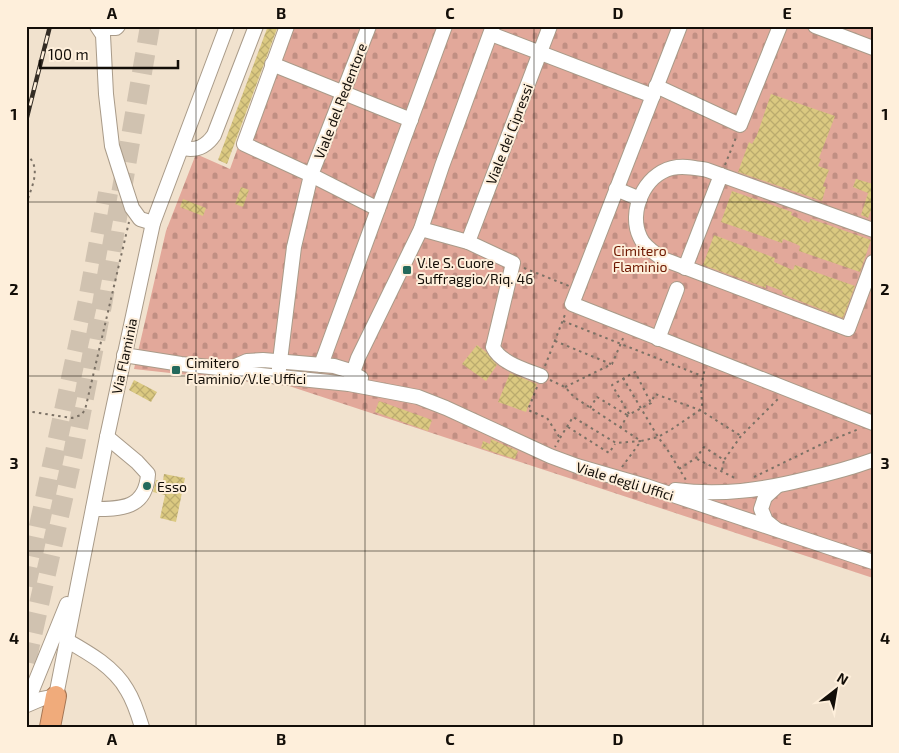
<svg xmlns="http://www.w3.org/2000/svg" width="899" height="753" viewBox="0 0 899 753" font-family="'Exo 2',sans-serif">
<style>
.cemetery{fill:url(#cemetery-stones)}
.building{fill:url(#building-cross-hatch)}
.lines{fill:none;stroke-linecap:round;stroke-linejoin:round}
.highway-tunnel{stroke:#d0c2b0;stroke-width:20;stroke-dasharray:20 10;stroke-linecap:butt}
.minor-casing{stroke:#a99b89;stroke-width:16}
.highway-casing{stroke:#a37453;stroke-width:22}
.path{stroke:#7b7165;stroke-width:2;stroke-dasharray:2.5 4;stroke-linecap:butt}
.minor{stroke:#fff;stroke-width:14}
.highway{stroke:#f0ab7b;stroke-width:20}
.rail-casing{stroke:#342d25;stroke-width:4.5}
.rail{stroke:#feefdb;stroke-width:2.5;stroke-dasharray:8;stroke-linecap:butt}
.grid{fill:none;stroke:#130e08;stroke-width:1;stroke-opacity:0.55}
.poi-dot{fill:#24695b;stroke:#feefdb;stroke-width:2}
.labels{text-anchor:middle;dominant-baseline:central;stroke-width:4;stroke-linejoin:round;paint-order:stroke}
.street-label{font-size:14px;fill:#130e08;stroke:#feefdb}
.park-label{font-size:14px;fill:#6f1801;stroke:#feefdb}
.poi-label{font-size:14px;fill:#130e08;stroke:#feefdb;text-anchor:start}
.neatline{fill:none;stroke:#130e08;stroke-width:2}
.grid-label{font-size:16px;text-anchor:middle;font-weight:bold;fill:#130e08}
</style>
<defs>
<pattern id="cemetery-stones" width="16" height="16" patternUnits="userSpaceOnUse" patternTransform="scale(1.25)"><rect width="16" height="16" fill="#e2a89a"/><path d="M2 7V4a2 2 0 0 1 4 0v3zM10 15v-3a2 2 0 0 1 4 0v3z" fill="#c18f83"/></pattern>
<pattern id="building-cross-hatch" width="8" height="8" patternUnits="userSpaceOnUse" patternTransform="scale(1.25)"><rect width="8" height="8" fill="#dbc981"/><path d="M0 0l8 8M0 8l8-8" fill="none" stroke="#bbab6e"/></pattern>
</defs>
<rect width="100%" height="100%" fill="#f1e2ce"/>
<path class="cemetery" d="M 282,26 L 873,26 L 873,578 L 289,386 L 134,369 L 166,231 L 196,154 L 230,169 Z"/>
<g class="building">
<path d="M 268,26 L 278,26 L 227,164 L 218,160 Z"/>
<path d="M 771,94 L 835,116 L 819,158 L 821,159 L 818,166 L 829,170 L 823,186 L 826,187 L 822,201 L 738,172 L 749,142 L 752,144 L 757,135 Z"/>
<path d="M 856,179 L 873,184 L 873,205 L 868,218 L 861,215 L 868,193 L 853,187 Z"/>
<path d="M 241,187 L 249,190 L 243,207 L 235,204 Z"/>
<path d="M 732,191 L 792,212 L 791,215 L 809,223 L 811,219 L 871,240 L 860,272 L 799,251 L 800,246 L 796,244 L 783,239 L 782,243 L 721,222 Z"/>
<path d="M 183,199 L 206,208 L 203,216 L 180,207 Z"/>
<path d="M 714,235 L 775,258 L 774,262 L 793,270 L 795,265 L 855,286 L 843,318 L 782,294 L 783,291 L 766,285 L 766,288 L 703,265 Z"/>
<path d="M 477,345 L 486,352 L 497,365 L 486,381 L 462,364 Z"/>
<path d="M 510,373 L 537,384 L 526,412 L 498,402 Z"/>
<path d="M 134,380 L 157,392 L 151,402 L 129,390 Z"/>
<path d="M 379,401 L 432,420 L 428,431 L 375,412 Z"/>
<path d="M 491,439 L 518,451 L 515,459 L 481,448 L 483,441 L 490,444 Z"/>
<path d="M 164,474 L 185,478 L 176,522 L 160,518 L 165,495 L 153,492 L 156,480 L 163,481 Z"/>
</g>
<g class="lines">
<g class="highway-tunnel">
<path d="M 26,586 L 88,300 L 108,193"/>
<path d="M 26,662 L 73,454 L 102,305 L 150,26"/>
</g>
<g class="minor-casing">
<g id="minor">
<path d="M 97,26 L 103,35 L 106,94 L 112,146 L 119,168 L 132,208 L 140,219 L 153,223"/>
<path d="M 104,26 L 105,28 L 116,28 L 118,26"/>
<path d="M 369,26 L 311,175 L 378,209"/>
<path d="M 680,26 L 572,304 L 873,423"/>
<path d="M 815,26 L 873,48"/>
<path d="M 491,34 L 653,96"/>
<path d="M 272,64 L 411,120"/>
<path d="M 656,86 L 740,125 L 780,26"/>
<path d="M 182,148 C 196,151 206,147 214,135 L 256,26"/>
<path d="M 616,189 L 640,199"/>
<path d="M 421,229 L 468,242 L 513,263 L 493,347 C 500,363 526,370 541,376"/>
<path d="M 873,230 L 707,170 C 695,168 684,165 672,168 C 644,175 628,212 640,237 C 644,247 655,253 663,259 L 848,329 L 873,262"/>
<path d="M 468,242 L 550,26"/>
<path d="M 685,268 L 721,175"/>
<path d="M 658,339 L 677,289"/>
<path d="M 124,355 L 181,364 L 229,369 L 251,374 L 349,384 L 418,397 L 446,408 L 550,456 L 577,466 L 646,486 L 873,562"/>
<path d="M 321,365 L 445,26"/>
<path d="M 229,369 L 247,361 L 263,360 L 334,366 L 347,370 L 361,378"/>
<path d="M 278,377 L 294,247 L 311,175 L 244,144 L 287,26"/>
<path d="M 349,384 L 358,358 L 421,229 L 442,166 L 493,26"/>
<path d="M 675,490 C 721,496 762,490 806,479 C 828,474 851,468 873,460"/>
<path d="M 93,509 C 121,509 146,509 148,474 L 137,462 L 107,437"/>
<path d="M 776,529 L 766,521 L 761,509 L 765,497 L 777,486"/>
<path d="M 66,640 C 89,653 114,667 127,690 C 134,701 138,714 142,727"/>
<path d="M 26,705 L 67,604"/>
<path d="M 27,705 L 41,699 L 56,696 L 107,437 L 153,223 L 227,26"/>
</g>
</g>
<g class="highway-casing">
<path id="highway" d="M 50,727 L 56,696"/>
</g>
<g class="path">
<path d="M 26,154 C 43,168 31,187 26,205"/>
<path d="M 725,165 L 737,135"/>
<path d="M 524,268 L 569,286"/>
<path d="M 563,321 L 702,376"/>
<path d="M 555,341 L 611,364"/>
<path d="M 545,366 L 566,312"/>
<path d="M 623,378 L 658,437 L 667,449 L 686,480"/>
<path d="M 550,380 L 565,387 L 574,397 L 641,441"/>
<path d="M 537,387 L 528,410 L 547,418 L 560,438 L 555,447"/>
<path d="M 565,387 L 612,364 L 624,336"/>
<path d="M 590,408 L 597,397 L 627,415"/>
<path d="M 26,411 L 72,418 L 81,415 L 85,410 L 129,222"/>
<path d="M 629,414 L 612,385 L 635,372 L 651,403"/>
<path d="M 568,427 L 609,453 L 615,444"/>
<path d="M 620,428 L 628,415 L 651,403 L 655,394 L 700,410 L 741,436"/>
<path d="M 560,438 L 573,417 L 616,443 L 641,441"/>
<path d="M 697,459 L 737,479"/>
<path d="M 622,467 L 641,441 L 658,437 L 672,429 L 700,410 L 702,405 L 701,386 L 705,368"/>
<path d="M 679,469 L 696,458 L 704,447 L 724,460 L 741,436 L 779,398"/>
<path d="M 722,470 L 724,460"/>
<path d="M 754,477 L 824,443 L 859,429"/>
</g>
<use href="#minor" class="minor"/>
<use href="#highway" class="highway"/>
<g class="rail-casing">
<path id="rail" d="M 26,121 L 50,26"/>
</g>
<use href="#rail" class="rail"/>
</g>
<path class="grid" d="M 196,26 L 196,727M 365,26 L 365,727M 534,26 L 534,727M 703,26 L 703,727M 26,202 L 873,202M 26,376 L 873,376M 26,551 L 873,551"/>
<g class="poi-dot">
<rect x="402" y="265" width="10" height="10" rx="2.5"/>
<rect x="171" y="365" width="10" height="10" rx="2.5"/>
<circle cx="147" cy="486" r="5"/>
</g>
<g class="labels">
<g class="street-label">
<text transform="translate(340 101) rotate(-69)">Viale del Redentore</text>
<text transform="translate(509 134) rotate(-69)">Viale dei Cipressi</text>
<text transform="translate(124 356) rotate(-78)">Via Flaminia</text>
<text transform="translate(625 481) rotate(17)">Viale degli Uffici</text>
</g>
<g class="park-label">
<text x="640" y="250">Cimitero<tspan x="640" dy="16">Flaminio</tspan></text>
</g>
<g class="poi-label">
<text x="417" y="262">V.le S. Cuore<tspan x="417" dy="16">Suffraggio/Riq. 46</tspan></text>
<text x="186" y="362">Cimitero<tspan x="186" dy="16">Flaminio/V.le Uffici</tspan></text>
<text x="157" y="486">Esso</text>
</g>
</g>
<rect width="899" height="753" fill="none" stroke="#feefdb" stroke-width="55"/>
<g transform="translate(836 690) rotate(31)" stroke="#feefdb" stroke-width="4" paint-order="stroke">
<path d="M0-4L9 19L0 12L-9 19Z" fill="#130e08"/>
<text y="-8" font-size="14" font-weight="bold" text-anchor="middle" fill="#130e08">N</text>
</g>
<path d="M40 60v8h138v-8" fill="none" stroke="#130e08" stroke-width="2.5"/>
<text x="48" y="60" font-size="15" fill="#130e08" stroke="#feefdb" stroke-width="4" paint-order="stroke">100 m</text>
<rect x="28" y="28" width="844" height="698" class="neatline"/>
<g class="grid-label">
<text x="112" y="19">A</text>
<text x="281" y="19">B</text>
<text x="450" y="19">C</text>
<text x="618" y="19">D</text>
<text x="787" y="19">E</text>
<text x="14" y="120">1</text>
<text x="885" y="120">1</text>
<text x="14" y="295">2</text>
<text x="885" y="295">2</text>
<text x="14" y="469">3</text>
<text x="885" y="469">3</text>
<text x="14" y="644">4</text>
<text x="885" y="644">4</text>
<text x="112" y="745">A</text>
<text x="281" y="745">B</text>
<text x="450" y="745">C</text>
<text x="618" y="745">D</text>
<text x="787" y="745">E</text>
</g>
</svg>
